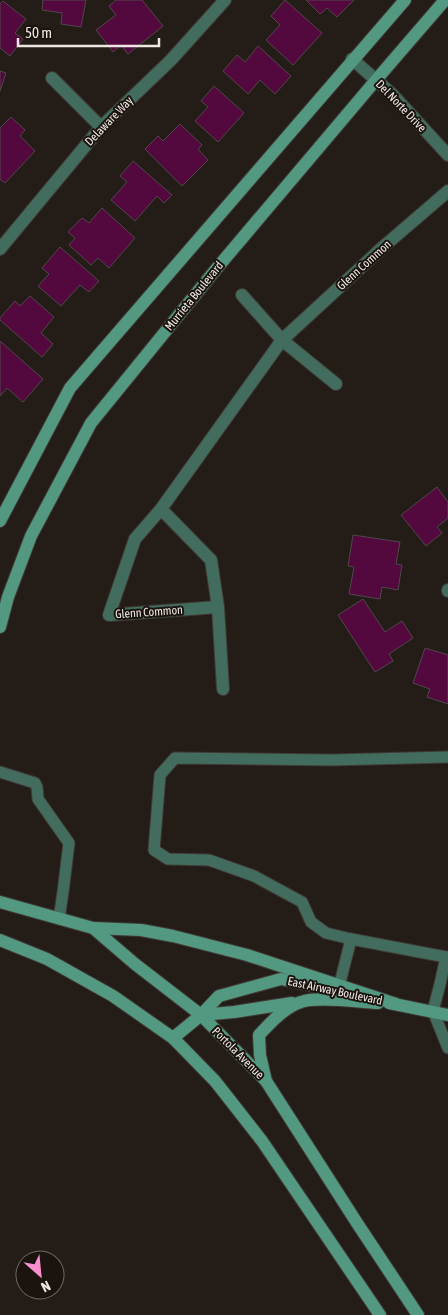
<svg xmlns="http://www.w3.org/2000/svg" width="448" height="1315" viewBox="0 0 448 1315" font-family="'Asap Condensed',sans-serif">
<style>
.building{fill:#53083e;stroke:#50474c}
.lines{fill:none;stroke-linecap:round;stroke-linejoin:round}
.service-casing{stroke:#403934;stroke-width:13}
.minor-casing{stroke:#403934;stroke-width:14}
.tertiary-casing{stroke:#403934;stroke-width:14}
.secondary-casing{stroke:#403934;stroke-width:14}
.service{stroke:#426c5d;stroke-width:11}
.minor{stroke:#426c5d;stroke-width:12}
.tertiary{stroke:#426c5d;stroke-width:12}
.secondary{stroke:#539981;stroke-width:12}
.labels{text-anchor:middle;dominant-baseline:central;stroke-width:4;stroke-linejoin:round;paint-order:stroke}
.street-label{font-size:12px;fill:#ede7e4;stroke:#1a130e}
</style>
<rect width="100%" height="100%" fill="#241d17"/>
<g class="building">
<path d="M 43,0 L 86,0 L 81,27 L 61,24 L 62,13 L 42,10 Z"/>
<path d="M 116,0 L 142,0 L 163,26 L 128,54 L 121,45 L 113,52 L 96,30 L 116,15 L 109,6 Z"/>
<path d="M 285,0 L 322,33 L 293,65 L 266,40 L 280,25 L 271,16 Z"/>
<path d="M 306,0 L 354,0 L 337,17 L 327,8 L 320,14 Z"/>
<path d="M 3,1 L 26,19 L 15,33 L 23,39 L 10,56 L 0,48 L 0,4 Z"/>
<path d="M 258,46 L 291,76 L 275,94 L 260,80 L 248,94 L 223,71 L 237,55 L 245,62 Z"/>
<path d="M 0,71 L 6,73 L 0,91 Z"/>
<path d="M 214,86 L 244,113 L 218,142 L 195,121 L 208,107 L 201,101 Z"/>
<path d="M 11,117 L 25,130 L 20,136 L 35,151 L 5,183 L 0,179 L 0,128 Z"/>
<path d="M 180,124 L 202,145 L 198,149 L 208,160 L 182,186 L 145,149 L 158,136 L 163,141 Z"/>
<path d="M 133,161 L 172,195 L 164,203 L 157,196 L 135,221 L 111,200 L 127,182 L 120,176 Z"/>
<path d="M 102,208 L 135,238 L 109,268 L 98,258 L 91,265 L 69,245 L 75,238 L 68,232 L 82,218 L 89,223 Z"/>
<path d="M 60,247 L 99,281 L 89,292 L 80,285 L 61,306 L 38,286 L 49,274 L 42,268 Z"/>
<path d="M 30,296 L 54,317 L 41,333 L 53,344 L 42,357 L 0,320 L 0,318 L 15,301 L 20,306 Z"/>
<path d="M 0,341 L 43,379 L 23,402 L 7,388 L 0,396 Z"/>
<path d="M 437,487 L 448,502 L 448,518 L 437,527 L 442,533 L 426,546 L 401,515 Z"/>
<path d="M 353,535 L 400,542 L 396,564 L 402,565 L 398,590 L 382,587 L 380,599 L 349,594 L 354,567 L 348,566 Z"/>
<path d="M 363,599 L 385,632 L 402,621 L 413,638 L 389,654 L 393,661 L 375,672 L 338,615 Z"/>
<path d="M 425,648 L 448,655 L 448,704 L 427,697 L 430,689 L 413,683 Z"/>
</g>
<g class="lines">
<g class="service-casing">
<g id="service">
<path d="M 0,772 L 35,783 L 37,787 L 38,799 L 69,843 L 63,892 L 59,919"/>
<path d="M 351,939 L 446,957"/>
<path d="M 448,958 L 446,957 L 440,984 L 433,1011 L 448,1048"/>
<path d="M 338,991 L 351,939 L 326,933 L 311,922 L 302,902 L 254,876 L 209,860 L 168,859 L 154,850 L 160,775 L 175,758 L 332,760 L 448,757"/>
</g>
</g>
<g class="minor-casing">
<g id="minor">
<path d="M 52,78 L 101,127"/>
<path d="M 0,249 L 101,127 L 171,60 L 225,0"/>
<path d="M 242,295 L 282,340 L 336,384"/>
<path d="M 161,509 L 211,560 L 218,607 L 223,689"/>
<path d="M 448,591 L 448,590"/>
<path d="M 218,607 L 109,615 L 135,539 L 161,509 L 282,340 L 383,247 L 448,191"/>
</g>
</g>
<g class="tertiary-casing">
<path id="tertiary" d="M 352,59 L 392,94 L 448,155"/>
</g>
<g class="secondary-casing">
<g id="secondary">
<path d="M 0,521 L 70,388 L 405,0"/>
<path d="M 0,627 L 8,597 L 31,536 L 91,423 L 217,268 L 376,80 L 445,0"/>
<path d="M 0,902 L 93,928 L 135,964 L 201,1015 L 266,1081 L 357,1223 L 418,1315"/>
<path d="M 93,928 L 141,930 L 173,936 L 247,955 L 396,1004"/>
<path d="M 0,940 L 47,959 L 113,996 L 173,1038 L 215,1081 L 262,1141 L 380,1315"/>
<path d="M 389,1003 L 448,1015"/>
<path d="M 201,1015 L 234,1012 L 292,1003"/>
<path d="M 173,1038 L 201,1015 L 219,996 L 281,979 L 328,989"/>
<path d="M 266,1081 L 260,1055 L 259,1035 C 270,1023 285,1007 301,1002 C 317,996 359,1002 378,1003"/>
</g>
</g>
<use href="#service" class="service"/>
<use href="#minor" class="minor"/>
<use href="#tertiary" class="tertiary"/>
<use href="#secondary" class="secondary"/>
</g>
<g class="labels">
<g class="street-label">
<text transform="translate(401 106) rotate(46)">Del Norte Drive</text>
<text transform="translate(109 121) rotate(-46)">Delaware Way</text>
<text transform="translate(364 265) rotate(-42)">Glenn Common</text>
<text transform="translate(194 296) rotate(-51)">Murrieta Boulevard</text>
<text transform="translate(149 612) rotate(-4)">Glenn Common</text>
<text transform="translate(335 991) rotate(12)">East Airway Boulevard</text>
<text transform="translate(238 1053) rotate(45)">Portola Avenue</text>
</g>
</g>
<g transform="translate(40 1275) rotate(153)"><circle r="24" fill="#1a130e" stroke="#6e6864"/>
<path d="M0-4L9 19L0 12L-9 19Z" fill="#f790cd"/>
<text y="-8" font-size="14" font-weight="bold" text-anchor="middle" fill="#ede7e4">N</text>
</g>
<path d="M18 38v8h141v-8" fill="none" stroke="#ede7e4" stroke-width="2.5"/>
<text x="25" y="38" font-size="15" fill="#ede7e4" stroke="#1a130e" stroke-width="4" paint-order="stroke">50 m</text>
</svg>
